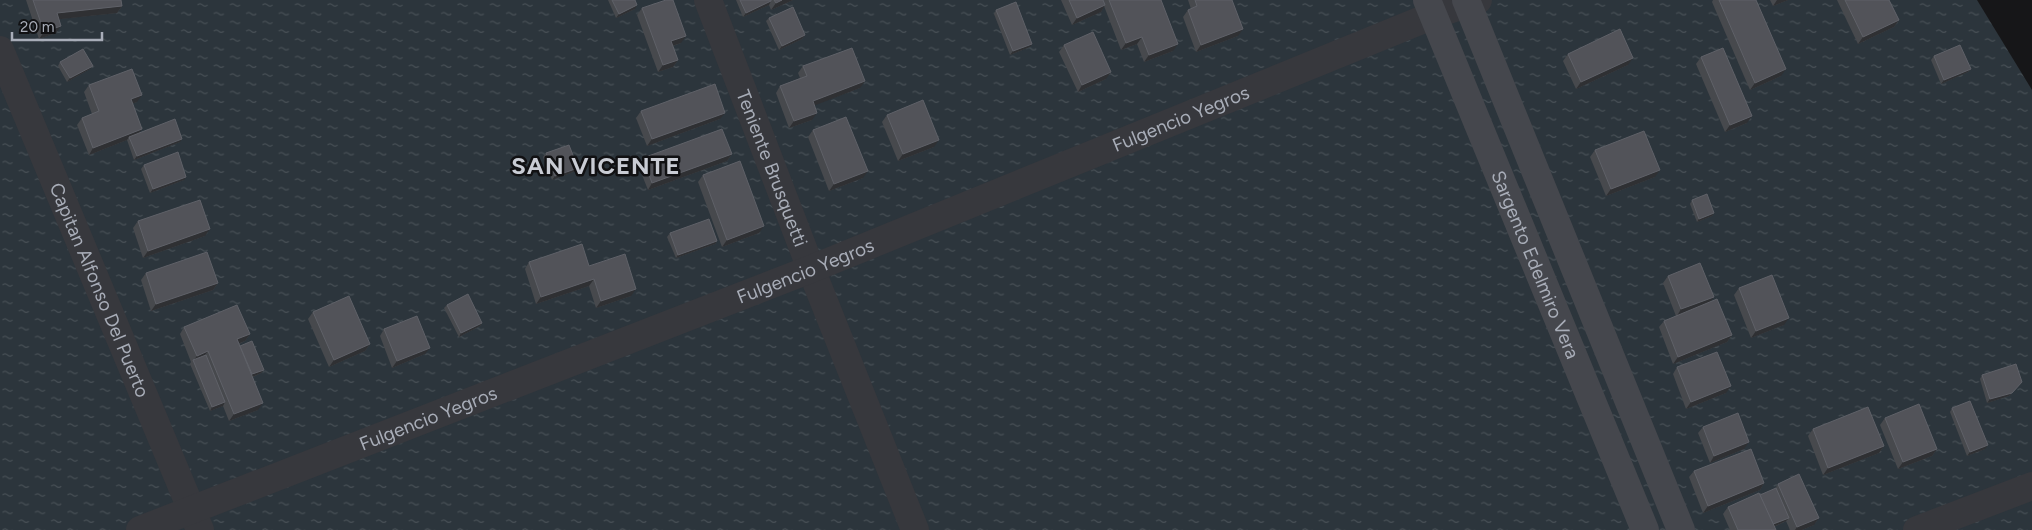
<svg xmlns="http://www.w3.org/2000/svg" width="2032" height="530" viewBox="0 0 2032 530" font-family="Figtree,sans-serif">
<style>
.water{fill:url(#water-ripples)}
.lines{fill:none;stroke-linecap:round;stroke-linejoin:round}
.street{stroke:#37383d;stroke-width:28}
.secondary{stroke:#45474d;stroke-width:28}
.wall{fill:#47494d}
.shaded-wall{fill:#2f3033}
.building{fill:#525359;stroke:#5f6168}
.labels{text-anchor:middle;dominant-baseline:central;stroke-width:5;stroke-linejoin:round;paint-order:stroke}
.street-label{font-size:19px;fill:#a8adb8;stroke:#111113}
.district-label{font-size:24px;font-weight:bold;letter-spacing:1px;fill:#c9ccd4;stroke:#111113}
</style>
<defs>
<pattern id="water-ripples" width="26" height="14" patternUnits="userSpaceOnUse" patternTransform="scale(1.25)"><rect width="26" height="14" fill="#2c353c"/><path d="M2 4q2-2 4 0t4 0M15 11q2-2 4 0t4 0" fill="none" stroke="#485056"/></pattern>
</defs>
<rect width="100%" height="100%" fill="#161618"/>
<path class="water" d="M 0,0 L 1977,0 L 2032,90 L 2032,530 L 0,530 Z"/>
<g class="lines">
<g class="street">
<path id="s1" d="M 708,0 L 811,269 L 915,530"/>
<path id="s2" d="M 0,50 L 200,530"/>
<path id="s3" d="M 140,530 L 811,269 L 1434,15 L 1478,0"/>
<path d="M 1917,530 L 2032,486"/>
</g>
<g class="secondary">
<path id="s4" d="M 1427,0 L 1645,530"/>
<path d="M 1466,0 L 1681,530"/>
</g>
</g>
<g class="wall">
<path d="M 26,0 L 121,0 L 122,6 L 117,13 L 59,19 L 56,33 L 39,39 Z"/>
<path d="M 608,0 L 635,0 L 635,9 L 616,18 Z"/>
<path d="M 736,0 L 793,0 L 771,10 L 769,5 L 743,17 Z"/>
<path d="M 1061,0 L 1161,0 L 1173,51 L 1144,62 L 1137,44 L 1121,50 L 1104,6 L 1101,12 L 1072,25 Z"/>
<path d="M 1188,0 L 1232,0 L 1238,36 L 1196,52 L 1183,17 L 1188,10 L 1191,9 Z"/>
<path d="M 1713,0 L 1756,0 L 1781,76 L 1750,90 L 1712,2 Z"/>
<path d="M 1770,0 L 1788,0 L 1773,6 Z"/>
<path d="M 1837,0 L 1889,0 L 1899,20 L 1894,27 L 1858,44 Z"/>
<path d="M 642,8 L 681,43 L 673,46 L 678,60 L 673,67 L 658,72 L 637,15 Z"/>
<path d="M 996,10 L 1030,47 L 1010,55 L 994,14 Z"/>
<path d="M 769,18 L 805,35 L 802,39 L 779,50 L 766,21 Z"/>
<path d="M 1064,45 L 1106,79 L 1078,92 L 1059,52 Z"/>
<path d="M 1568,54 L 1628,65 L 1576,89 L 1563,61 Z"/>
<path d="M 1934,56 L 1971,69 L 1968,72 L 1941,84 L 1931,60 Z"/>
<path d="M 1701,57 L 1747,123 L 1725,132 L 1696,64 Z"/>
<path d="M 60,62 L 90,69 L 67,82 L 58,66 Z"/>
<path d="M 803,66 L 860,88 L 814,105 L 812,120 L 789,128 L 776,93 L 780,86 L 800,78 L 798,73 Z"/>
<path d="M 89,85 L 137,102 L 132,104 L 140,133 L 180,142 L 134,160 L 127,140 L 89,155 L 77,125 L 82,118 L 92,114 L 84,92 Z"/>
<path d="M 641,111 L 720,119 L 647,146 L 636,118 Z"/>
<path d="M 887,115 L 934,147 L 898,161 L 882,122 Z"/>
<path d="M 813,130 L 863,178 L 829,191 L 808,137 Z"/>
<path d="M 1595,150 L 1655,177 L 1606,196 L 1590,157 Z"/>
<path d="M 546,153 L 578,168 L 576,171 L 552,180 L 543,157 Z"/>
<path d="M 732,154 L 727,161 L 648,190 L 638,165 L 643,158 Z"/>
<path d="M 144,165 L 184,180 L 150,193 L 141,169 Z"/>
<path d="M 703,175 L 759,233 L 722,247 L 698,182 Z"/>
<path d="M 1692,200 L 1714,213 L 1712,216 L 1697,222 L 1690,204 Z"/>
<path d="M 138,221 L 205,236 L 143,258 L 133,228 Z"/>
<path d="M 670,233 L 717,241 L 715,244 L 676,258 L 667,237 Z"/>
<path d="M 529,262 L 589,266 L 631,296 L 596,308 L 589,286 L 536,304 L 525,269 Z"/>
<path d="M 146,273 L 218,283 L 213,290 L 151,311 L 141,280 Z"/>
<path d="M 1668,276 L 1710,302 L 1732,335 L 1727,342 L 1673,364 L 1659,327 L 1664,321 L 1676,316 L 1663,283 Z"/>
<path d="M 1739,288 L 1784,325 L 1751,338 L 1734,295 Z"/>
<path d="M 447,305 L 482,323 L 480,326 L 459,337 L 444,308 Z"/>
<path d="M 313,312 L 370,344 L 365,351 L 329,367 L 308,319 Z"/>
<path d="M 184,327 L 250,334 L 245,341 L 239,344 L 240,346 L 264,370 L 261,373 L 253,377 L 258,410 L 229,421 L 223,406 L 210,411 L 190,364 L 191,362 L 180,334 Z"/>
<path d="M 384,329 L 425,354 L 392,368 L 380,336 Z"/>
<path d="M 1677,367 L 1726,393 L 1686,409 L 1673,374 Z"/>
<path d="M 1982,375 L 2022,382 L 2009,396 L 1987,403 L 1980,379 Z"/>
<path d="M 1952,408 L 1985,449 L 1967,456 L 1950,412 Z"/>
<path d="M 1885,418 L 1937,449 L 1932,456 L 1898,469 L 1880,425 Z"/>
<path d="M 1703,427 L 1744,449 L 1710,463 L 1698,433 Z"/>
<path d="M 1813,429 L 1884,446 L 1879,453 L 1823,475 L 1808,436 Z"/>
<path d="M 1694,471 L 1764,483 L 1760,490 L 1703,513 L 1689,477 Z"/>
<path d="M 1778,484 L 1814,525 L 1802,530 L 1790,530 L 1786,521 L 1774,527 L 1776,530 L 1730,530 L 1723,514 L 1728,507 L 1775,489 Z"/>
</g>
<g class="shaded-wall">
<path d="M 782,0 L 793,0 L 771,10 L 776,3 Z"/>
<path d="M 1777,0 L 1788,0 L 1773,6 Z"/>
<path d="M 771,1 L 769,5 L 743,17 L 746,13 Z"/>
<path d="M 637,5 L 635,9 L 616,18 L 619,14 Z"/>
<path d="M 1105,5 L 1101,12 L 1072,25 L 1077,18 Z"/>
<path d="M 122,6 L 117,13 L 52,20 L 57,13 Z"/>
<path d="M 1899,20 L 1894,27 L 1858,44 L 1863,37 Z"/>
<path d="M 61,26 L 56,33 L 39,39 L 44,32 Z"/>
<path d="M 1243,29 L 1238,36 L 1196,52 L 1201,45 Z"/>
<path d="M 805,35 L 802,39 L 779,50 L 782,46 Z"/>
<path d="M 686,36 L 681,43 L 666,48 L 671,41 Z"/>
<path d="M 1142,37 L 1137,44 L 1121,50 L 1126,43 Z"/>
<path d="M 1032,44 L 1030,47 L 1010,55 L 1013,51 Z"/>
<path d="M 1178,44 L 1173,51 L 1144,62 L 1149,55 Z"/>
<path d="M 1633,58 L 1628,65 L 1576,89 L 1581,82 Z"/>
<path d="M 678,60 L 673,67 L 658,72 L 663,65 Z"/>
<path d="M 93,66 L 90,69 L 67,82 L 70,78 Z"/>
<path d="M 1786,69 L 1781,76 L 1750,90 L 1755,83 Z"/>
<path d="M 1971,69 L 1968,72 L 1941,84 L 1944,80 Z"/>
<path d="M 1111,72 L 1106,79 L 1078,92 L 1082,85 Z"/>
<path d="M 865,81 L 860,88 L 808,108 L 813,101 Z"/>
<path d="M 142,95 L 137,102 L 126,106 L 131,99 Z"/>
<path d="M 725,113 L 720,119 L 647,146 L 652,139 Z"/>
<path d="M 817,113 L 812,120 L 789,128 L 794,121 Z"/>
<path d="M 1752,116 L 1747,123 L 1725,132 L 1730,125 Z"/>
<path d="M 142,129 L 137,136 L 129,137 L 127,140 L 89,155 L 93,148 Z"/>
<path d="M 182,139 L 180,142 L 134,160 L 137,156 Z"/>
<path d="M 939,140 L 934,147 L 898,161 L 903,154 Z"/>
<path d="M 732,154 L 727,161 L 648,190 L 652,183 Z"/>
<path d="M 578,168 L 576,171 L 552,180 L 555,176 Z"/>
<path d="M 1660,170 L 1655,177 L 1606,196 L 1611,189 Z"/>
<path d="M 868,171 L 863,178 L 829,191 L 834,184 Z"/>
<path d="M 186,177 L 184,180 L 150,193 L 153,189 Z"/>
<path d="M 1714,213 L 1712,216 L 1697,222 L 1699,219 Z"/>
<path d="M 764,226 L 759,233 L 722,247 L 727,240 Z"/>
<path d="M 210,229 L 205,236 L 143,258 L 148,251 Z"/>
<path d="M 717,241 L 715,244 L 676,258 L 678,255 Z"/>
<path d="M 594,279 L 589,286 L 536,304 L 541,297 Z"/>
<path d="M 218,283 L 213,290 L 151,311 L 156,304 Z"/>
<path d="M 636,289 L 631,296 L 596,308 L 601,301 Z"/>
<path d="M 1714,297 L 1709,304 L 1677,316 L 1681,309 Z"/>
<path d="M 1789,318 L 1784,325 L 1751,338 L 1756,331 Z"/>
<path d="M 482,323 L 480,326 L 459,337 L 461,333 Z"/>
<path d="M 250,334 L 245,341 L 232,346 L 237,339 Z"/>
<path d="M 1732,335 L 1727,342 L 1673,364 L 1678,357 Z"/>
<path d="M 370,344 L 365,351 L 329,367 L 334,360 Z"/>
<path d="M 430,348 L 425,354 L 392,368 L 397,361 Z"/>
<path d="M 208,351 L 203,358 L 193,361 L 197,356 Z"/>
<path d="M 264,370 L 261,373 L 246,380 L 248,376 Z"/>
<path d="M 2022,382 L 2009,396 L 1987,403 L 1990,399 Z"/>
<path d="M 1731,386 L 1726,393 L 1686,409 L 1691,402 Z"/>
<path d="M 225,402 L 223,406 L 210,411 L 212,407 Z"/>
<path d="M 263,403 L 258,410 L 229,421 L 234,414 Z"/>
<path d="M 1749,442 L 1744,449 L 1710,463 L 1714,456 Z"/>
<path d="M 1988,445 L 1985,449 L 1967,456 L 1970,452 Z"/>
<path d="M 1884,446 L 1879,453 L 1823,475 L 1828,468 Z"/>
<path d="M 1937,449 L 1932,456 L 1898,469 L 1903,462 Z"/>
<path d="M 1764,483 L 1760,490 L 1703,513 L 1708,506 Z"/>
<path d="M 1789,518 L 1786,521 L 1767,530 L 1770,526 Z"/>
<path d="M 1819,518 L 1814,525 L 1802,530 L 1795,530 L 1797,527 Z"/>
</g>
<g class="building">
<path d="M 33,0 L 121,0 L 122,6 L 57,13 L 61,26 L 44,32 Z"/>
<path d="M 612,0 L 635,0 L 637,5 L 619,14 Z"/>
<path d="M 666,0 L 673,0 L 686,36 L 671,41 L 678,60 L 663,65 L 642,8 Z"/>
<path d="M 740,0 L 771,0 L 771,1 L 746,13 Z"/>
<path d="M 774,0 L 782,0 L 776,3 Z"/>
<path d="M 1069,0 L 1103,0 L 1105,5 L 1077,18 Z"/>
<path d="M 1109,0 L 1161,0 L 1178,44 L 1149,55 L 1142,37 L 1126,43 Z"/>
<path d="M 1195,0 L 1232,0 L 1243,29 L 1201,45 L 1188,10 L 1197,6 Z"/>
<path d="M 1719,0 L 1756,0 L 1786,69 L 1755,83 Z"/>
<path d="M 1845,0 L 1889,0 L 1899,20 L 1863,37 Z"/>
<path d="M 1016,2 L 1032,44 L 1013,51 L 996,10 Z"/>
<path d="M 793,7 L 805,35 L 782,46 L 769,18 Z"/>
<path d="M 1620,29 L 1633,58 L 1581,82 L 1568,54 Z"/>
<path d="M 1093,32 L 1111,72 L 1082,85 L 1064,45 Z"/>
<path d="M 1960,45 L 1971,69 L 1944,80 L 1934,56 Z"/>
<path d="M 852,48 L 865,81 L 813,101 L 817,113 L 794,121 L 780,86 L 807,76 L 803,66 Z"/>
<path d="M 1723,48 L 1752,116 L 1730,125 L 1701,57 Z"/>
<path d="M 83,49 L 93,66 L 70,78 L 60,62 Z"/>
<path d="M 132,69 L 142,95 L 131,99 L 142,129 L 93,148 L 82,118 L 99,111 L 89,85 Z"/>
<path d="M 715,84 L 725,113 L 652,139 L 641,111 Z"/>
<path d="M 923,100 L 939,140 L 903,154 L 887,115 Z"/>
<path d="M 846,117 L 868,171 L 834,184 L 813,130 Z"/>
<path d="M 175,119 L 182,139 L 137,156 L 129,137 Z"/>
<path d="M 722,129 L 732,154 L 652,183 L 643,158 Z"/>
<path d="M 1644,131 L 1660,170 L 1611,189 L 1595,150 Z"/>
<path d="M 569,145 L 578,168 L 555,176 L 546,153 Z"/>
<path d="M 178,152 L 186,177 L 153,189 L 144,165 Z"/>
<path d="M 740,161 L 764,226 L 727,240 L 703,175 Z"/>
<path d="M 1707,194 L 1714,213 L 1699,219 L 1692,200 Z"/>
<path d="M 200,200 L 210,229 L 148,251 L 138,221 Z"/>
<path d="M 709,219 L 717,241 L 678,255 L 670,233 Z"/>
<path d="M 582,244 L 589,266 L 625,254 L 636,289 L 601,301 L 594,279 L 541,297 L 529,262 Z"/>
<path d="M 207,252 L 218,283 L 156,304 L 146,273 Z"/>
<path d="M 1700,263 L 1714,297 L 1681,309 L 1668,276 Z"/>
<path d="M 1772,275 L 1789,318 L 1756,331 L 1739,288 Z"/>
<path d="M 468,294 L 482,323 L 461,333 L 447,305 Z"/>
<path d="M 349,296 L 370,344 L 334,360 L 313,312 Z"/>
<path d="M 1717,299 L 1732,335 L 1678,357 L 1664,321 Z"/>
<path d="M 237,305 L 250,334 L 237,339 L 263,403 L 234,414 L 208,351 L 197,356 L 184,327 Z"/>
<path d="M 417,316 L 430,348 L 397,361 L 384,329 Z"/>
<path d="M 252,341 L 264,370 L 252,374 L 240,346 Z"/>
<path d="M 1717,352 L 1731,386 L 1691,402 L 1677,367 Z"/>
<path d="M 206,355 L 225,402 L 212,407 L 193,360 Z"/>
<path d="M 2016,364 L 2022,382 L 2012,393 L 1990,399 L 1982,375 Z"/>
<path d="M 1970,401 L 1988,445 L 1970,452 L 1952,408 Z"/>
<path d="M 1919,404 L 1937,449 L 1903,462 L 1885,418 Z"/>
<path d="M 1868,407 L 1884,446 L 1828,468 L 1813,429 Z"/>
<path d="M 1738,413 L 1749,442 L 1714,456 L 1703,427 Z"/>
<path d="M 1751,449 L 1764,483 L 1708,506 L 1694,471 Z"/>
<path d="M 1799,474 L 1819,518 L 1797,527 L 1778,484 Z"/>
<path d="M 1776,488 L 1789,518 L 1773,524 L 1760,495 Z"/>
<path d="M 1759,493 L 1776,530 L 1738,530 L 1728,507 Z"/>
</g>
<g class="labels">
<g class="street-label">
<text stroke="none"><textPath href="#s3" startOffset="1119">Fulgencio Yegros</textPath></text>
<text stroke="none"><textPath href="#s1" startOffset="180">Teniente Brusquetti</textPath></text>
<text stroke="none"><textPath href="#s4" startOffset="286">Sargento Edelmiro Vera</textPath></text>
<text stroke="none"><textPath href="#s3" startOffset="714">Fulgencio Yegros</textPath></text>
<text stroke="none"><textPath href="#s2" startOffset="260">Capitan Alfonso Del Puerto</textPath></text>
<text stroke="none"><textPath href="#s3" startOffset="309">Fulgencio Yegros</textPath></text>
</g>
<g class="district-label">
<text x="596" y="165">SAN VICENTE</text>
</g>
</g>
<path d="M12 32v8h90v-8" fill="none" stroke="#a8adb8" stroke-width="2.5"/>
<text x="20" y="32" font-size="15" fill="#a8adb8" stroke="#111113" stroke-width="4" paint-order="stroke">20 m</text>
</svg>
